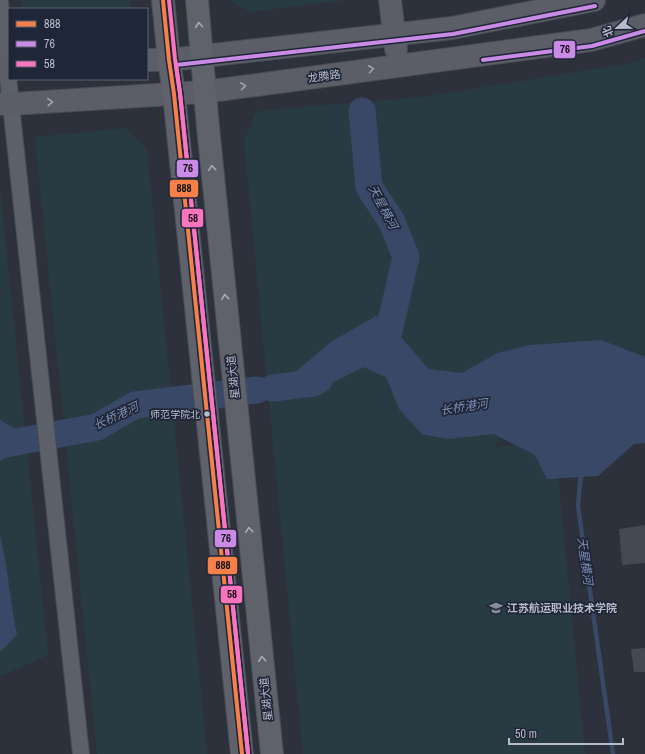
<svg xmlns="http://www.w3.org/2000/svg" width="645" height="754" viewBox="0 0 645 754" font-family="'Archivo Narrow','Noto Sans SC',sans-serif">
<style>
.green{fill:#293b42}
.water{fill:#3a4867}
.lines{fill:none;stroke-linecap:round;stroke-linejoin:round}
.stream{stroke:#3a4867;stroke-width:4.5}
.river{stroke:#3a4867;stroke-width:27}
.building{fill:#454952}
.street-casing{stroke:#484c54;stroke-width:18}
.secondary-casing{stroke:#484c54;stroke-width:24}
.primary-casing{stroke:#4a4e58;stroke-width:24}
.street{stroke:#5c6069;stroke-width:16}
.secondary{stroke:#5b5e67;stroke-width:22}
.primary{stroke:#5f626a;stroke-width:22}
.bus-1-casing{stroke:#1f2637;stroke-width:7}
.bus-2-casing{stroke:#1f2637;stroke-width:7}
.bus-3-casing{stroke:#1f2637;stroke-width:7}
.bus-1{stroke:#f78048;stroke-width:4}
.bus-2{stroke:#ca8be6;stroke-width:4}
.bus-3{stroke:#fc73be;stroke-width:4}
.oneway{stroke:#a5aab8}
.oneway2{stroke:#a0a4b2}
.bus-dot{fill:#b7bccb;stroke:#1f2637;stroke-width:1.5}
.labels{text-anchor:middle;dominant-baseline:central;stroke-width:3.5;stroke-linejoin:round;paint-order:stroke}
.bus-label{font-size:10px;fill:#b7bccb;stroke:#1f2637;text-anchor:end}
.street-label{font-size:11px;fill:#b7bccb;stroke:#1f2637}
.poi-label{font-size:11px;font-weight:bold;fill:#b7bccb;stroke:#1f2637;text-anchor:start}
.water-label{font-size:12px;font-style:italic;fill:#7e8eb3;stroke:#1f2637}
.line-badge{stroke:#1f2637;stroke-width:1.5}
.pale-badge-label{font-size:11px;text-anchor:middle;font-weight:bold;fill:#111}
</style>
<rect width="100%" height="100%" fill="#2c313c"/>
<g class="green">
<path d="M 22,0 L 131,0 L 128,9 L 23,9 Z"/>
<path d="M 232,0 L 347,0 L 250,12 L 234,3 Z"/>
<path d="M 645,58 L 645,403 L 535,394 L 494,447 L 555,442 L 585,754 L 303,754 L 244,141 L 256,112 L 299,107 L 423,97 L 632,63 Z"/>
<path d="M 126,128 L 147,150 L 207,754 L 97,754 L 35,137 Z"/>
<path d="M 0,187 L 48,655 L 0,676 Z"/>
</g>
<g class="water">
<path d="M 376,316 L 398,334 L 429,369 L 462,373 L 498,353 L 530,345 L 601,340 L 645,357 L 645,443 L 634,444 L 598,476 L 547,479 L 535,455 L 494,434 L 447,439 L 422,434 L 399,409 L 386,377 L 363,367 L 316,391 L 278,395 L 288,378 L 331,342 Z"/>
<path d="M 0,420 L 22,433 L 24,450 L 11,454 L 0,461 Z"/>
<path d="M 0,535 C 8,568 10,601 17,634 L 6,647 L 0,651 Z"/>
</g>
<g class="lines">
<path class="stream" d="M 581,472 L 578,506 L 613,754"/>
<g class="river">
<path d="M 362,111 L 369,187 L 392,222 L 406,257 L 385,348"/>
<path d="M 273,388 L 314,383 L 319,380"/>
<path d="M 0,445 L 97,427 L 135,405 L 257,390"/>
</g>
</g>
<g class="building">
<path d="M 645,525 L 645,563 L 622,565 L 619,529 Z"/>
<path d="M 645,648 L 645,672 L 634,672 L 631,649 Z"/>
</g>
<g class="lines">
<g class="street-casing">
<path id="street" d="M 0,3 L 81,754"/>
</g>
<g class="secondary-casing">
<g id="secondary">
<path d="M 390,0 L 396,49"/>
<path d="M 147,60 L 169,60 L 452,28 L 594,0"/>
<path d="M 0,67 L 9,66"/>
<path d="M 0,104 L 11,104 L 204,92 L 591,40 L 645,25"/>
</g>
</g>
<g class="primary-casing">
<g id="primary">
<path d="M 163,0 L 169,60 L 174,94 L 242,754"/>
<path d="M 197,0 L 208,127 L 272,754"/>
</g>
</g>
<use href="#street" class="street"/>
<use href="#secondary" class="secondary"/>
<use href="#primary" class="primary"/>
<g class="bus-1-casing">
<path id="bus-1" d="M 163,0 L 169,60 L 174,94 L 242,754"/>
</g>
<g class="bus-2-casing">
<g id="bus-2">
<path d="M 483,60 L 592,46 L 645,31"/>
<path d="M 248,753 L 180,93 L 176,65 L 453,34 L 595,6"/>
</g>
</g>
<g class="bus-3-casing">
<path id="bus-3" d="M 169,0 L 175,59 L 180,93 L 248,753"/>
</g>
<use href="#bus-1" class="bus-1"/>
<use href="#bus-2" class="bus-2"/>
<use href="#bus-3" class="bus-3"/>
</g>
<defs><path id="oneway-chevron" d="M-2-3.5L2.5 0L-2 3.5" fill="none" stroke-width="1.6" stroke-linecap="round" stroke-linejoin="round"/></defs>
<g class="oneway">
<use href="#oneway-chevron" transform="translate(199 25) rotate(-95)"/>
<use href="#oneway-chevron" transform="translate(212 168) rotate(-96)"/>
<use href="#oneway-chevron" transform="translate(225 297) rotate(-96)"/>
<use href="#oneway-chevron" transform="translate(249 530) rotate(-96)"/>
<use href="#oneway-chevron" transform="translate(262 659) rotate(-96)"/>
</g>
<g class="oneway2">
<use href="#oneway-chevron" transform="translate(371 69) rotate(-8)"/>
<use href="#oneway-chevron" transform="translate(243 86) rotate(-8)"/>
<use href="#oneway-chevron" transform="translate(50 102) rotate(-3)"/>
</g>
<defs>
<g id="university-bare" transform="scale(1.08)"><path d="M0-5L7-2L0 1L-7-2ZM-4 1L0 2.5L4 1V4Q0 6-4 4Z" fill="#868b99" stroke="#1f2637" stroke-width="2.5" paint-order="stroke"/></g>
</defs>
<g fill-rule="evenodd">
<use href="#university-bare" x="496" y="608"/>
</g>
<circle class="bus-dot" cx="207" cy="414" r="3.5"/>
<g class="labels">
<g class="bus-label">
<text x="200" y="414">师范学院北</text>
</g>
<g class="street-label">
<text transform="translate(324 76) rotate(-8)">龙腾路</text>
<text transform="translate(233 377) rotate(-96)">星湖大道</text>
<text transform="translate(266 699) rotate(-96)">星湖大道</text>
</g>
<g class="poi-label">
<text x="507" y="608">江苏航运职业技术学院</text>
</g>
<g class="water-label">
<text transform="translate(383 207) rotate(62)">天星横河</text>
<text transform="translate(464 407) rotate(-9)">长桥港河</text>
<text transform="translate(116 416) rotate(-25)">长桥港河</text>
<text transform="translate(585 561) rotate(82)">天星横河</text>
</g>
</g>
<g class="line-badge">
<rect x="553" y="40" width="23" height="19" rx="4" fill="#ca8be6"/>
<rect x="176" y="159" width="23" height="19" rx="4" fill="#ca8be6"/>
<rect x="169" y="179" width="30" height="19" rx="4" fill="#f78048"/>
<rect x="181" y="208" width="23" height="20" rx="4" fill="#fc73be"/>
<rect x="214" y="529" width="23" height="19" rx="4" fill="#ca8be6"/>
<rect x="207" y="556" width="31" height="19" rx="4" fill="#f78048"/>
<rect x="220" y="585" width="23" height="19" rx="4" fill="#fc73be"/>
</g>
<g class="pale-badge-label">
<text x="565" y="53">76</text>
<text x="188" y="172">76</text>
<text x="184" y="192">888</text>
<text x="193" y="222">58</text>
<text x="226" y="542">76</text>
<text x="223" y="569">888</text>
<text x="232" y="598">58</text>
</g>
<rect x="8" y="8" width="140" height="72" fill="#1f2637" stroke="#5c6272"/>
<rect x="16" y="21" width="20" height="6" fill="#f78048" stroke="#5c6272"/>
<text x="44" y="28" font-size="12" fill="#b7bccb">888</text>
<rect x="16" y="41" width="20" height="6" fill="#ca8be6" stroke="#5c6272"/>
<text x="44" y="48" font-size="12" fill="#b7bccb">76</text>
<rect x="16" y="61" width="20" height="6" fill="#fc73be" stroke="#5c6272"/>
<text x="44" y="68" font-size="12" fill="#b7bccb">58</text>
<g transform="translate(617 28) rotate(248)" stroke="#1f2637" stroke-width="3" paint-order="stroke">
<path d="M0-3L7 15L0 10L-7 15Z" fill="#b7bccb"/>
<text y="-6" font-size="11" font-weight="bold" text-anchor="middle" fill="#b7bccb">北</text>
</g>
<path d="M509 738v6h114v-6" fill="none" stroke="#b7bccb" stroke-width="2"/>
<text x="515" y="738" font-size="12" fill="#b7bccb" stroke="#1f2637" stroke-width="3" paint-order="stroke">50 m</text>
</svg>
